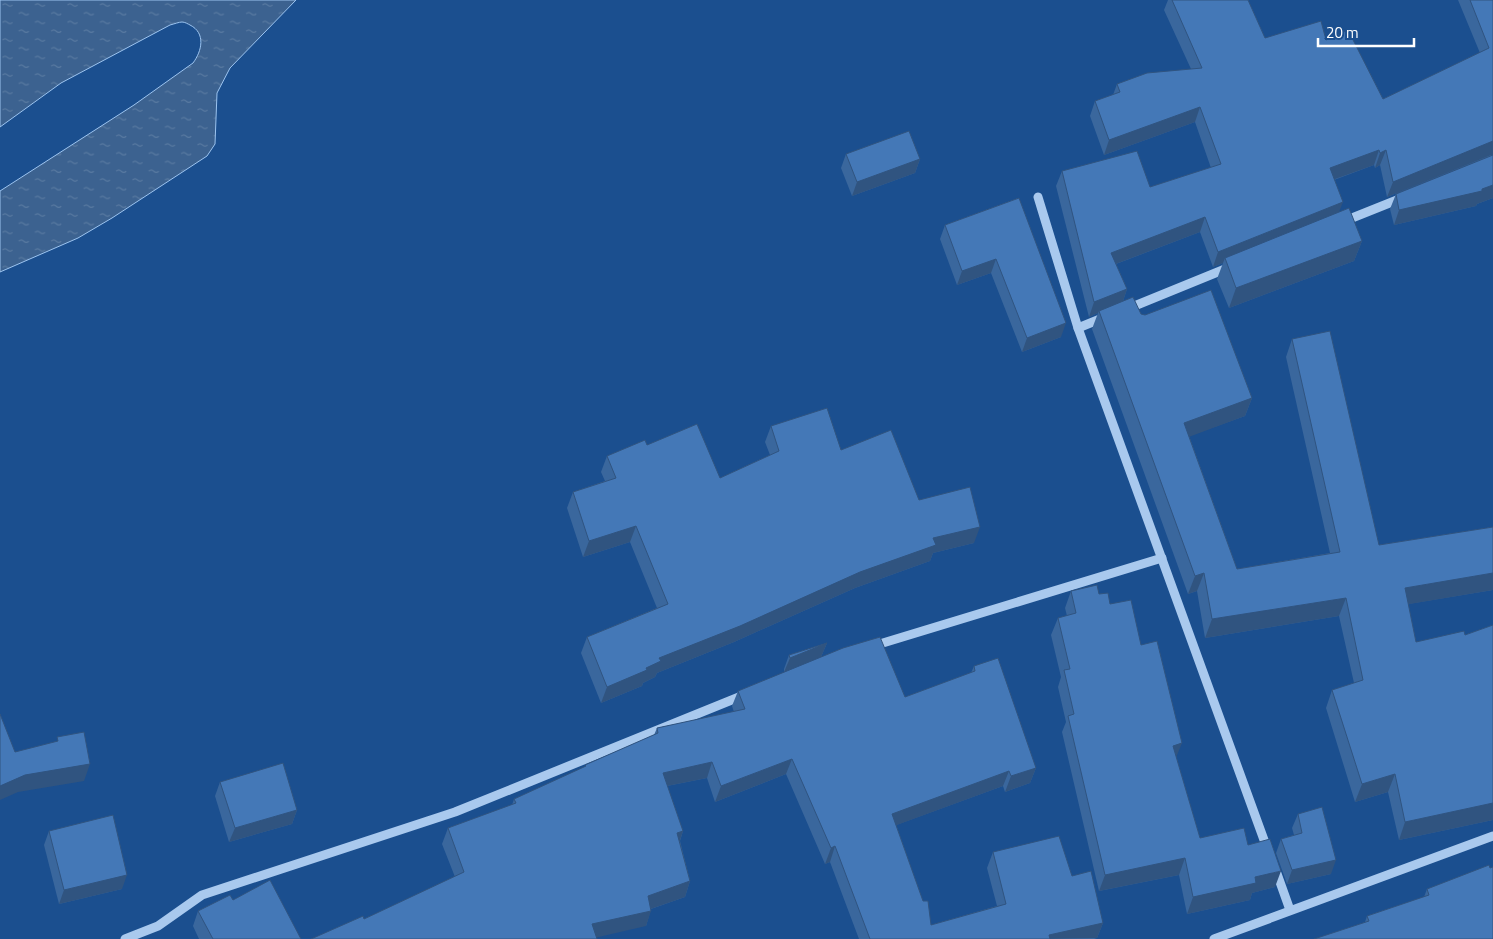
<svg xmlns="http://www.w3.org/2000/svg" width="1493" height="939" viewBox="0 0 1493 939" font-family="'Titillium Web',sans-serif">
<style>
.water{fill:url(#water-ripples);stroke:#9cc4f0}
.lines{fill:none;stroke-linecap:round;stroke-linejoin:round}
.minor{stroke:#a9c9ee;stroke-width:9}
.wall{fill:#3a679d}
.shaded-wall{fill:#305480}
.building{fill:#4478b7;stroke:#305480}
</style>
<defs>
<pattern id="water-ripples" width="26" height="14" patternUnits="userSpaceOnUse" patternTransform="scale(1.25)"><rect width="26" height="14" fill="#3c6290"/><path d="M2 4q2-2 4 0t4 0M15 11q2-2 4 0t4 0" fill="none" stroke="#597aa1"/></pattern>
</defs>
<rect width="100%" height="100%" fill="#1b4f8f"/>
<path class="water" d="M 0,0 L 296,0 L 230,68 L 217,93 L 215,144 L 207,156 L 112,218 L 78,238 L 0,272 L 0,191 L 134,105 L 193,63 C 202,51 206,33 190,25 C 188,24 185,22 182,22 C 179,22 174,24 170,25 L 61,83 L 0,127 Z"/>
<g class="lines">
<g class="minor">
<path d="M 1038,197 L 1078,328 L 1268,851"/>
<path d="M 1342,222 L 1402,198"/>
<path d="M 1127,309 L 1230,267"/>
<path d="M 1078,328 L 1105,317"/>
<path d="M 873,646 L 1162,558"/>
<path d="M 1275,868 L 1290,910"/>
<path d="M 125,939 L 158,926 L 202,895 L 455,812 L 744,695"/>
<path d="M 1214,939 L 1493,836"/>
</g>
</g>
<g class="wall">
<path d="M 1168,0 L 1248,0 L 1265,38 L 1326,40 L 1383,99 L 1480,53 L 1458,0 L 1493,0 L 1493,198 L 1477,204 L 1476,206 L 1394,225 L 1390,209 L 1396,194 L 1492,155 L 1387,197 L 1380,165 L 1375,168 L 1374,165 L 1334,180 L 1339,213 L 1362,241 L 1354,261 L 1229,308 L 1217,279 L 1223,263 L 1213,267 L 1200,232 L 1116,264 L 1127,289 L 1123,301 L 1141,314 L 1252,398 L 1245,416 L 1189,436 L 1237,569 L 1330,553 L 1286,357 L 1292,339 L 1379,545 L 1493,527 L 1493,590 L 1408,604 L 1416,642 L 1465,635 L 1493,625 L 1493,820 L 1399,840 L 1388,792 L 1355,802 L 1326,708 L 1332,690 L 1354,683 L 1339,616 L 1205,638 L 1197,591 L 1188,594 L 1092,329 L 1098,313 L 1089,317 L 1056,186 L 1062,171 L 1150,187 L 1211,168 L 1195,122 L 1104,155 L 1090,116 L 1095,101 L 1113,95 L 1117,84 L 1191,69 L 1164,10 Z"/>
<path d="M 846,154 L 920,159 L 915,173 L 852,196 L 841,168 Z"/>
<path d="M 1019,198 L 1061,337 L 1022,352 L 991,273 L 957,285 L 940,239 L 945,225 Z"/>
<path d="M 771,426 L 841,450 L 919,500 L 974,543 L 933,553 L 930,561 L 855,588 L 734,642 L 657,673 L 655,677 L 643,683 L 642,686 L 601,703 L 581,653 L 587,637 L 657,608 L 630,542 L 583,557 L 567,508 L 573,492 L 605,481 L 601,472 L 607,456 L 647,445 L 720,478 L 770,455 L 765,442 Z"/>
<path d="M 1071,591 L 1099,594 L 1110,604 L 1141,645 L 1176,758 L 1200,838 L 1248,845 L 1275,887 L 1252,893 L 1250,900 L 1187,914 L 1179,875 L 1099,891 L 1062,732 L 1066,722 L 1058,687 L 1061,677 L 1051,635 L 1058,618 L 1067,616 L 1065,608 Z"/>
<path d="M 827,643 L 821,657 L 784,672 L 784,669 L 789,655 Z"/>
<path d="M 974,666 L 1036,768 L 1030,783 L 1005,792 L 1003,786 L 896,825 L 931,925 L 997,906 L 987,868 L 993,852 L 1072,876 L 1103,923 L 1097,938 L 1094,939 L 859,939 L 830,862 L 825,864 L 786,774 L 715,802 L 707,778 L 667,786 L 683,831 L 680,841 L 690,881 L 685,897 L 651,909 L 646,926 L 364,919 L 455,877 L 442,844 L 448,828 L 512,805 L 514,799 L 585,767 L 585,765 L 654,735 L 657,728 L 734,712 L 732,706 L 738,691 L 905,697 L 971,673 Z"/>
<path d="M 220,782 L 297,810 L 292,824 L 229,842 L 215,796 Z"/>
<path d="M 1298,814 L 1331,874 L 1287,884 L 1276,853 L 1281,839 L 1294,835 L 1292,828 Z"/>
<path d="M 49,831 L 122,889 L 59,904 L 44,845 Z"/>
<path d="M 1490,868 L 1493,939 L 1365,922 L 1367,916 L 1424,897 L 1427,889 Z"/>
<path d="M 233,900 L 301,939 L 199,939 L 193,926 L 198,911 Z"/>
</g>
<g class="shaded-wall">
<path d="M 1200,107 L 1195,122 L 1104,155 L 1109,140 Z"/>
<path d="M 1493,141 L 1493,155 L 1491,155 L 1387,197 L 1393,182 Z"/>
<path d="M 1379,150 L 1374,165 L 1324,183 L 1330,168 Z"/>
<path d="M 1386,150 L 1380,165 L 1375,168 L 1380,153 Z"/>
<path d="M 920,159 L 915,173 L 852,196 L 857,182 Z"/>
<path d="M 1493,185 L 1493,198 L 1477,204 L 1476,206 L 1394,225 L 1399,210 L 1482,189 Z"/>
<path d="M 1343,202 L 1337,217 L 1225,258 L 1223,263 L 1213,267 L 1218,252 Z"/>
<path d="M 1205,217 L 1200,232 L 1105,268 L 1111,253 Z"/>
<path d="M 1362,241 L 1354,261 L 1229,308 L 1236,288 Z"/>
<path d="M 996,259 L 991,273 L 957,285 L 962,271 Z"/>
<path d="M 1127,289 L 1122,304 L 1099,311 L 1098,313 L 1089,317 L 1094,302 Z"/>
<path d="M 1066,323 L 1061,337 L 1022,352 L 1027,338 Z"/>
<path d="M 1252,398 L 1245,416 L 1178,441 L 1184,423 Z"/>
<path d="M 636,526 L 630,542 L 583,557 L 589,541 Z"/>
<path d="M 980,527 L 974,543 L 933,553 L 930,561 L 855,588 L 734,642 L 657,673 L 655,677 L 643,683 L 642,686 L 601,703 L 607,687 L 646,668 L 659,658 L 933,538 Z"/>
<path d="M 1204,573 L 1197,591 L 1188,594 L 1195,576 Z"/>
<path d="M 1493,573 L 1493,590 L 1398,606 L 1405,588 Z"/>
<path d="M 1346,598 L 1339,616 L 1205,638 L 1212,619 Z"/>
<path d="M 827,643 L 821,657 L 784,672 L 790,658 Z"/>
<path d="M 1182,743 L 1175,760 L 1173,746 Z"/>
<path d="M 792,759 L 786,774 L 715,802 L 721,786 Z"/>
<path d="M 712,762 L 707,778 L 657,788 L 663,773 Z"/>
<path d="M 90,764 L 84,781 L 18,792 L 0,800 L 0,786 L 25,775 Z"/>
<path d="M 1036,768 L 1030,783 L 1005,792 L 1011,776 Z"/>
<path d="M 1009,771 L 1003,786 L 886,829 L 892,814 Z"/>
<path d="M 1395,774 L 1388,792 L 1355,802 L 1362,784 Z"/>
<path d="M 1493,803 L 1493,820 L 1399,840 L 1405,822 Z"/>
<path d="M 297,810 L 292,824 L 229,842 L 235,828 Z"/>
<path d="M 683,831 L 678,846 L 677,833 Z"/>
<path d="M 835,846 L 830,862 L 825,864 L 831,848 Z"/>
<path d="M 1185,858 L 1179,875 L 1099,891 L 1105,875 Z"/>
<path d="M 1336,860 L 1331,874 L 1287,884 L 1292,870 Z"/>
<path d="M 1281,871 L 1275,887 L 1252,893 L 1250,900 L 1187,914 L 1193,897 L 1255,877 Z"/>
<path d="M 127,875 L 122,889 L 59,904 L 64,890 Z"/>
<path d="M 690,881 L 685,897 L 642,912 L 648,896 Z"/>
<path d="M 651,911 L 646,926 L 590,939 L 592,924 Z"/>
<path d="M 1103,923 L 1097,938 L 1048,939 L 1049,935 Z"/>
</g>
<g class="building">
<path d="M 1172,0 L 1248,0 L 1265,38 L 1321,21 L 1326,40 L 1348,30 L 1383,99 L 1489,48 L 1470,0 L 1493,0 L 1493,141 L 1393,182 L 1386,150 L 1380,153 L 1379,150 L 1330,168 L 1343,202 L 1218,252 L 1205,217 L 1111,253 L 1127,289 L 1094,302 L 1062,171 L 1137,151 L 1150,187 L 1221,164 L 1200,107 L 1109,140 L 1095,101 L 1120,92 L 1117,84 L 1147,73 L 1202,68 Z"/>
<path d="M 909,131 L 920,159 L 857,182 L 846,154 Z"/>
<path d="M 1493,155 L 1493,185 L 1482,189 L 1482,191 L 1399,210 L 1396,194 Z"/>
<path d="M 1019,198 L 1066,323 L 1027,338 L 996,259 L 962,271 L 945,225 Z"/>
<path d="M 1349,208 L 1362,241 L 1236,288 L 1225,258 Z"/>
<path d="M 1211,290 L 1252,398 L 1184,423 L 1237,569 L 1340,552 L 1292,339 L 1330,331 L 1379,545 L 1493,527 L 1493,573 L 1405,588 L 1416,642 L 1464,631 L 1465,635 L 1493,625 L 1493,803 L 1405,822 L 1395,774 L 1362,784 L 1332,690 L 1363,680 L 1346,598 L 1212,619 L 1204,573 L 1195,576 L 1099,311 L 1133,297 L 1141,314 L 1145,315 Z"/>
<path d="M 827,408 L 841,450 L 891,430 L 919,500 L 970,487 L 980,527 L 933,538 L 936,545 L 860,572 L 740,626 L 659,658 L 661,661 L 646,668 L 647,670 L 607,687 L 587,637 L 668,604 L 636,526 L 589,541 L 573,492 L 616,478 L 607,456 L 645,440 L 647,445 L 697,424 L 720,478 L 779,451 L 771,426 Z"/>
<path d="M 1097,585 L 1099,594 L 1108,593 L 1110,604 L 1131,600 L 1141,645 L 1157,641 L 1182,743 L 1173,746 L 1200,838 L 1244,828 L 1248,845 L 1270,839 L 1281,871 L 1255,877 L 1256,883 L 1193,897 L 1185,858 L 1105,875 L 1068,716 L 1074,714 L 1064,670 L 1070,669 L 1058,618 L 1076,613 L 1071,591 Z"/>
<path d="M 880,637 L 905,697 L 975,671 L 974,666 L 998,658 L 1036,768 L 1011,776 L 1009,771 L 892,814 L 923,901 L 928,901 L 931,925 L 1006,904 L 993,852 L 1059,836 L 1072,876 L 1091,871 L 1103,923 L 1049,935 L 1050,939 L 870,939 L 835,846 L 831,848 L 792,759 L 721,786 L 712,762 L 663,773 L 683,831 L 677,833 L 690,881 L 648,896 L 651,911 L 592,924 L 597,939 L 311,939 L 363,916 L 364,919 L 464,872 L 448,828 L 516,803 L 514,799 L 586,766 L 585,765 L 658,733 L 657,728 L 745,709 L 738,691 L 843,648 Z"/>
<path d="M 827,643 L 790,658 L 789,655 Z"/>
<path d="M 0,714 L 15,752 L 58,741 L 57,737 L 84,732 L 90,764 L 25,775 L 0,786 Z"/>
<path d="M 283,763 L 297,810 L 235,828 L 220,782 Z"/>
<path d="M 1322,807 L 1336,860 L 1292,870 L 1281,839 L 1302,833 L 1298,814 Z"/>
<path d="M 113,815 L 127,875 L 64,890 L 49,831 Z"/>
<path d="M 1489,865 L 1490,868 L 1493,867 L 1493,939 L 1314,939 L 1369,921 L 1367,916 L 1429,895 L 1427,889 Z"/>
<path d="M 270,880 L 301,939 L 213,939 L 198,911 L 230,895 L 233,900 Z"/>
</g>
<path d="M1318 38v8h96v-8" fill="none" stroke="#ffffff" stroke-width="2.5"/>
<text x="1326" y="38" font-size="15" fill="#ffffff" stroke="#1b4f8f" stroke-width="4" paint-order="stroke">20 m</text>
</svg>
